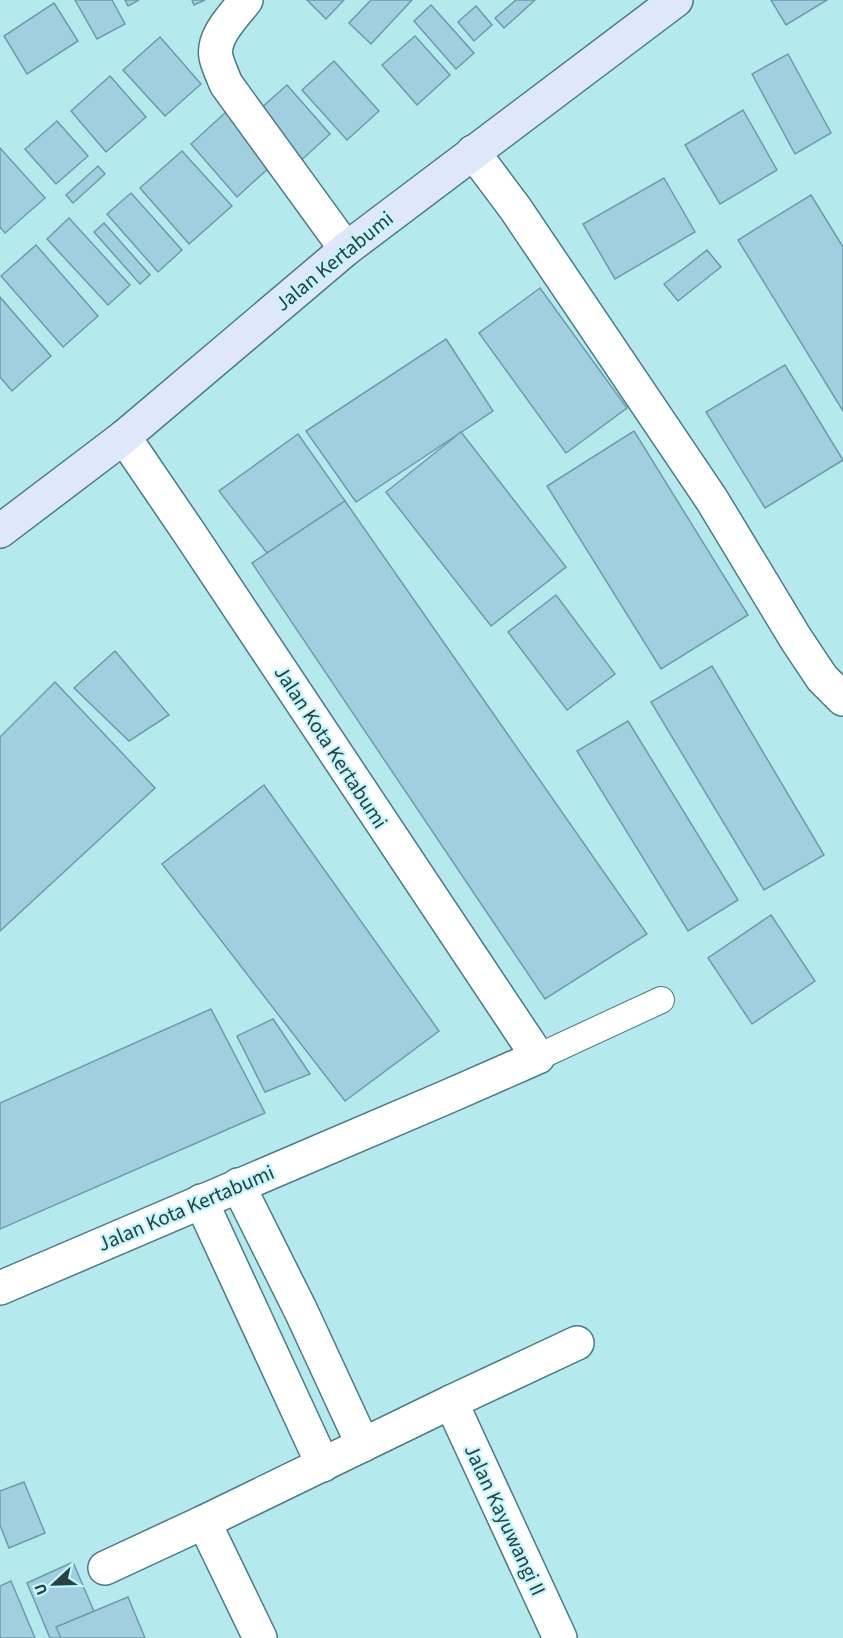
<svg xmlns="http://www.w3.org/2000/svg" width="843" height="1638" viewBox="0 0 843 1638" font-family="'Source Sans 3',sans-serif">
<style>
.building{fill:#a1cfe0;stroke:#6e9bac;stroke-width:1.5}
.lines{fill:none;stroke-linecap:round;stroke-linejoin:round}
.service-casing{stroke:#497b80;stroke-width:28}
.minor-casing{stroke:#497b80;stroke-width:36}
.secondary-casing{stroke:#497b80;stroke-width:36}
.service{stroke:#fff;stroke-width:26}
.minor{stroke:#fff;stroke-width:33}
.secondary{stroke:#dfe8fa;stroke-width:33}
.labels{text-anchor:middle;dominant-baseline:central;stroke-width:4.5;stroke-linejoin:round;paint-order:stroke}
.street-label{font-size:21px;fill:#2a4042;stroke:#c1f6fb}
</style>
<rect width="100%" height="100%" fill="#b4e9ed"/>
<g class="building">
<path d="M 75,0 L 112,0 L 125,24 L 97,39 Z"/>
<path d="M 125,0 L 139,0 L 128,6 Z"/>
<path d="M 192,0 L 205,0 L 194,5 Z"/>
<path d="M 307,0 L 344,0 L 326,19 Z"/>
<path d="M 371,0 L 412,0 L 371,44 L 349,23 Z"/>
<path d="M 516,0 L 535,0 L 504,28 L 495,18 Z"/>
<path d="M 771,0 L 827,0 L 786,25 Z"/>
<path d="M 54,3 L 78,41 L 27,74 L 4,36 Z"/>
<path d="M 431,5 L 474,53 L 456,69 L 414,21 Z"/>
<path d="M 476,6 L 492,25 L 474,41 L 458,22 Z"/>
<path d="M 415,36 L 450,75 L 417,105 L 382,65 Z"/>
<path d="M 160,37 L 201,84 L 165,116 L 123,70 Z"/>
<path d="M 788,54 L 831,133 L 795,154 L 752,74 Z"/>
<path d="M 334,61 L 379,111 L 347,140 L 302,90 Z"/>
<path d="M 110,76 L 146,117 L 106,152 L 71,111 Z"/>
<path d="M 287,85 L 330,134 L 296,165 L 252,116 Z"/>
<path d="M 743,110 L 777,170 L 720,204 L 685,145 Z"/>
<path d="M 226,112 L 273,164 L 237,197 L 191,144 Z"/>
<path d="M 57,121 L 88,156 L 56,184 L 25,149 Z"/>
<path d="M 0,148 L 45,198 L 5,233 L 0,227 Z"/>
<path d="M 182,151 L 232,206 L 189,244 L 140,188 Z"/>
<path d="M 98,166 L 105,174 L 73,203 L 66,195 Z"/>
<path d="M 664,178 L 695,232 L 615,279 L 583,224 Z"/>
<path d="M 131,193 L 182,250 L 158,272 L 107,214 Z"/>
<path d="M 811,195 L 843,247 L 843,411 L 738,240 Z"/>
<path d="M 69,218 L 130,285 L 108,305 L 47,239 Z"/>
<path d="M 104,223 L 150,275 L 140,284 L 94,232 Z"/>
<path d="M 36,245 L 98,316 L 63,347 L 1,276 Z"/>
<path d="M 707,250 L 721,267 L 678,301 L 664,284 Z"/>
<path d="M 540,288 L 627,408 L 566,453 L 479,333 Z"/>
<path d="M 0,297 L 51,356 L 12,391 L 0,377 Z"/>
<path d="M 446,339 L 493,411 L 356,502 L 306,431 Z"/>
<path d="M 785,365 L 843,460 L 765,508 L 706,412 Z"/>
<path d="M 634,431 L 748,615 L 661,669 L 547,486 Z"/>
<path d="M 461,432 L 566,567 L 491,626 L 386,492 Z"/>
<path d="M 298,434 L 345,501 L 267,553 L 219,491 Z"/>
<path d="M 345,501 L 647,934 L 545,999 L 252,563 Z"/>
<path d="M 556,595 L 615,674 L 567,710 L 508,632 Z"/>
<path d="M 115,651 L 169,715 L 129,741 L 74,688 Z"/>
<path d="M 712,666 L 824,855 L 764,890 L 651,702 Z"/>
<path d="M 55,682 L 155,788 L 0,931 L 0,737 Z"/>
<path d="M 628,721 L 738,900 L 688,931 L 577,751 Z"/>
<path d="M 264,785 L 439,1031 L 345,1101 L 162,864 Z"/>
<path d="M 771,915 L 815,981 L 752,1024 L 708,958 Z"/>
<path d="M 211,1009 L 265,1113 L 0,1229 L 0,1103 Z"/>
<path d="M 273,1019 L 310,1074 L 265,1092 L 237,1036 Z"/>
<path d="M 24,1482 L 45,1533 L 9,1548 L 0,1525 L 0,1491 Z"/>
<path d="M 73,1562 L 101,1628 L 77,1638 L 50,1638 L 27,1583 Z"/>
<path d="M 11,1581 L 35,1638 L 0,1638 L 0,1586 Z"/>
<path d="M 128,1597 L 145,1638 L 61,1638 L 56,1627 Z"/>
</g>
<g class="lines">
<g class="service-casing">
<path id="service" d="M 538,1057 L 661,1000"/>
</g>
<g class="minor-casing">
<g id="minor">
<path d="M 246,0 C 234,16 212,36 216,57 C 218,66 223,76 226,84 L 346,249"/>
<path d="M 473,152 L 515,208 L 712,500 L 796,639 L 822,678 L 843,699"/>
<path d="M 238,1185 L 301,1311 L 363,1445"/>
<path d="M 201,1201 L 323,1465"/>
<path d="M 0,1288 L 449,1096 L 538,1057 L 190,534 L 124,437"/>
<path d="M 451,1402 L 577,1343"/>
<path d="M 105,1568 L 204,1522"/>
<path d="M 260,1638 L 204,1522 L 451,1402 L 560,1638"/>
</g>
</g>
<g class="secondary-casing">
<path id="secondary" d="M 0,531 L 124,437 L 346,249 L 676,0"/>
</g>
<use href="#service" class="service"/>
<use href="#minor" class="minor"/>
<use href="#secondary" class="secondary"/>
</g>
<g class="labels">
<g class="street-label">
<text transform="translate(334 261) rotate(-39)">Jalan Kertabumi</text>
<text transform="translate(331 747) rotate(57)">Jalan Kota Kertabumi</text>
<text transform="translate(186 1208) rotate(-23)">Jalan Kota Kertabumi</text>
<text transform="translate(505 1520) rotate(65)">Jalan Kayuwangi II</text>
</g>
</g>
<g transform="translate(54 1584) rotate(248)" stroke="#c1f6fb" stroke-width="4.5" paint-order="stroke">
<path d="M0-4.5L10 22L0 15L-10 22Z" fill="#2a4042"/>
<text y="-9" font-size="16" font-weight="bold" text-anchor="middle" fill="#2a4042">U</text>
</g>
</svg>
